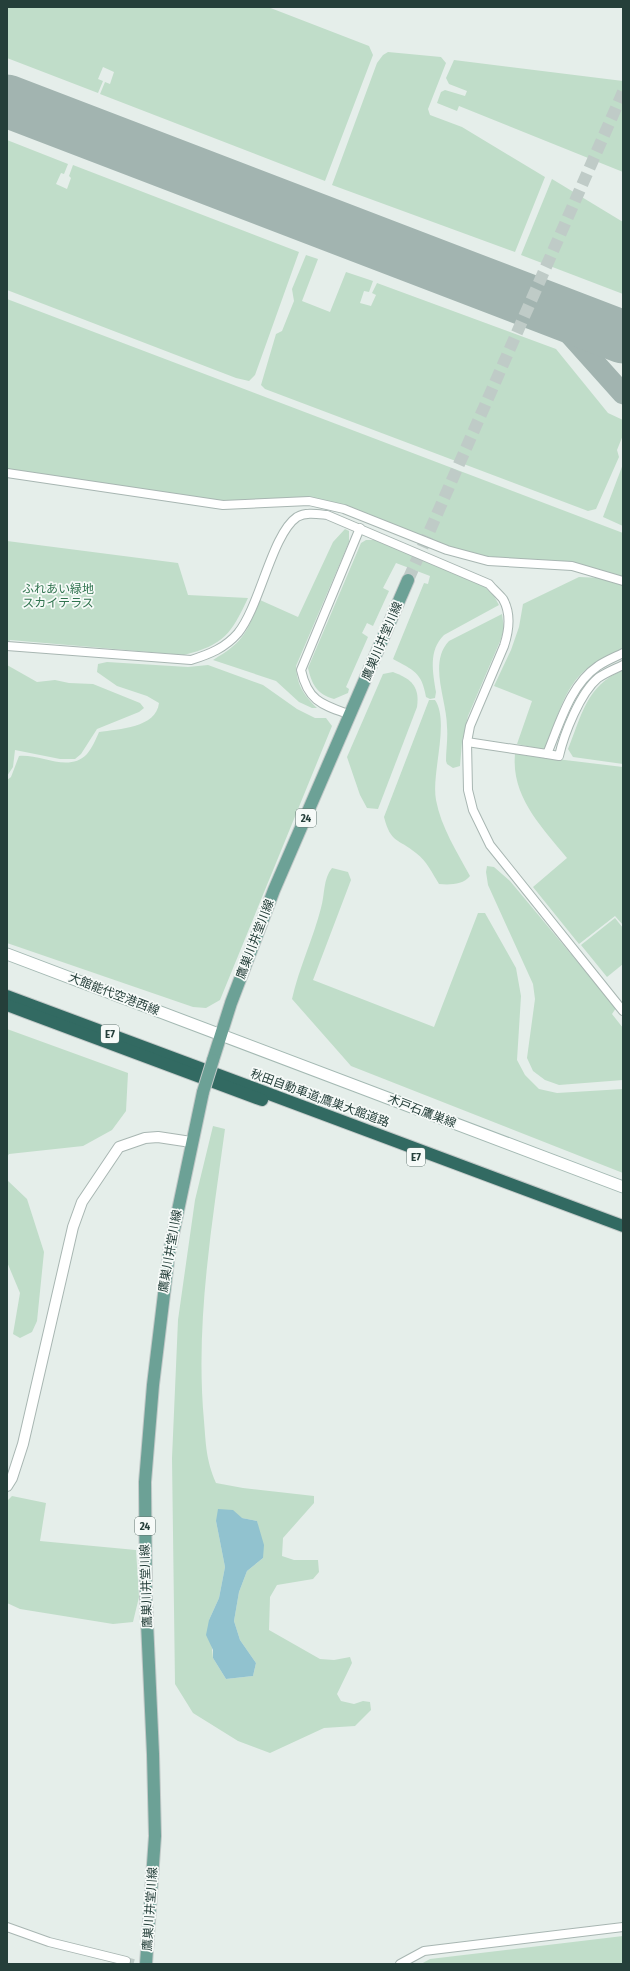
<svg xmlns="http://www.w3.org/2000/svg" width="630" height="1971" viewBox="0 0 630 1971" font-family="'Fira Sans Condensed','Noto Sans JP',sans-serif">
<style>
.green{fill:#c0ddc9;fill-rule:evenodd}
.water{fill:#91c2cf}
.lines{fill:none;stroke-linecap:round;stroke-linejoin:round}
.taxiway{stroke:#a2b4b0;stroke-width:21}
.runway{stroke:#a2b4b0;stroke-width:53}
.minor-tunnel{stroke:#bfcbc7;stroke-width:8;stroke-dasharray:8 4;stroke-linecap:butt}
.primary-tunnel{stroke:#bfcbc7;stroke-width:12;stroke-dasharray:12 6;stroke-linecap:butt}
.minor-casing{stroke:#a8b6b2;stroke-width:10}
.tertiary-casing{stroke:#a8b6b2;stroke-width:12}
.secondary-casing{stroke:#a4b9b3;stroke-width:13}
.primary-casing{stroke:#c2c9c8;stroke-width:14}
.motorway-casing{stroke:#c2c9c8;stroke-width:14}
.minor{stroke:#fff;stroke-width:8}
.tertiary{stroke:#fff;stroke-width:10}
.secondary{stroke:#fff;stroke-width:11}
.primary{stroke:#6ca196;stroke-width:12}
.motorway{stroke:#326a62;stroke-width:12}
.primary-bridge-casing{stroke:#c2c9c8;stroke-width:14;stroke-linecap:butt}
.primary-bridge{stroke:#6ca196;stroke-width:12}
.labels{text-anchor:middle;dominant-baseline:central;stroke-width:3.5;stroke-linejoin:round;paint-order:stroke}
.shield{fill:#f6faf8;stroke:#647773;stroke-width:1}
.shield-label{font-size:11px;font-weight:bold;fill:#253f3a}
.park-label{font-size:12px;fill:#31744f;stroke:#f6faf8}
.street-label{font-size:12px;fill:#253f3a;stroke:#f6faf8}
</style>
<rect width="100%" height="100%" fill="#e5eeea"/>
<g class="green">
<path d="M 7,7 L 268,7 L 369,46 L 373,55 L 325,181 L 100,94 L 105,82 L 110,84 L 114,72 L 103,67 L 98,79 L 103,81 L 98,93 L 7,58 Z"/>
<path d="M 388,52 L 441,57 L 446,63 L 428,109 L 430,115 L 462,127 L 545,177 L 515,252 L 332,185 L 377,63 L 383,55 Z"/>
<path d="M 454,60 L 623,81 L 623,172 L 459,106 L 457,111 L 437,103 L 441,92 L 445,90 L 465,96 L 467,91 L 449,84 L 446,78 Z"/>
<path d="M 7,140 L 68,164 L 64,174 L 61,173 L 56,184 L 67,189 L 71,178 L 69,176 L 73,165 L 299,252 L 255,375 L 249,381 L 236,378 L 7,290 Z"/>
<path d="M 552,179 L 623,222 L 623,294 L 521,255 Z"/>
<path d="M 306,255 L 318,259 L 302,301 L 330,312 L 346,272 L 373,281 L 369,292 L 364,291 L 360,303 L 371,306 L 376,295 L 372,293 L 377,283 L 556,349 L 608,413 L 623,420 L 623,435 L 617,450 L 619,457 L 596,509 L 588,511 L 265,389 L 261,385 L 276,334 L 282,331 L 294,301 L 292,289 Z"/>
<path d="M 7,299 L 623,533 L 623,577 L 572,562 L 488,557 L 448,546 L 306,498 L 260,499 L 226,503 L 7,470 Z"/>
<path d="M 623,464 L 623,526 L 603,517 Z"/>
<path d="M 345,529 L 349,531 L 349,542 L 296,666 C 297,685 303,694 317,708 L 312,708 L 299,702 L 276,681 L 213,660 C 245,641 246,633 260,600 L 298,617 L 333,542 Z"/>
<path d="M 366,540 L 376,540 L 484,586 L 494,596 L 499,605 L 444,635 C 428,651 433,672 436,692 L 435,698 L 430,699 L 426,697 C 422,672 413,670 393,659 L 424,583 L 428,584 L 430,576 L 396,563 L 383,588 L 389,591 L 373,626 L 367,623 L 362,633 L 368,637 L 346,687 L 349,689 L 348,693 L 334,699 C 317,694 312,685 308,668 L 361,543 Z"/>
<path d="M 7,541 L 178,563 L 188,595 L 248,598 C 231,634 224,645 184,655 L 10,640 L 7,646 Z"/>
<path d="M 579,577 L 604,578 L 623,585 L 623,649 C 609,656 592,663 581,674 C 562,693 555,725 546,750 L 517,744 L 532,701 L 494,686 L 511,650 L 519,627 L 523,604 Z"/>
<path d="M 502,614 L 504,628 L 501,639 L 468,716 L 462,742 L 460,766 L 453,768 L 447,764 L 446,761 C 446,750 448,738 447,727 C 447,700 428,663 449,641 Z"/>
<path d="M 107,662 L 188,667 L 208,665 L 263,685 L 297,709 L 315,718 L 326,718 L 332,726 L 220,1000 L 206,1008 L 193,1007 L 7,943 L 7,780 L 11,777 L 19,756 C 41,754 69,773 87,754 C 92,748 96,739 99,732 C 119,729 156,728 159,703 L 147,696 L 117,686 L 97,672 L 98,664 Z"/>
<path d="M 7,665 L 37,682 L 55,680 L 69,683 L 93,684 L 140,703 L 144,708 L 139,712 L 97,729 L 81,754 L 75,759 L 60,759 L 15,750 L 13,767 L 7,776 Z"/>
<path d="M 623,670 L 623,764 L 573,757 L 568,749 C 582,715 586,686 623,670 Z"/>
<path d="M 393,672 C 411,679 420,686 417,707 L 378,809 L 367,808 L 360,795 L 347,757 L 383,674 Z"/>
<path d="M 429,700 L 435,700 C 450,722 431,773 436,800 C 441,827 457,852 470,876 C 463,885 449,885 439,884 C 432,873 427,861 416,853 C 398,838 391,844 384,817 Z"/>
<path d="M 515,754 L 623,767 L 623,925 L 615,916 L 579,944 L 533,887 L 567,858 C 542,827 511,797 515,754 Z"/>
<path d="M 487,866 L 494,867 L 510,881 L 616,1008 L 612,1014 L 623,1028 L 623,1080 L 559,1085 L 545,1080 L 533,1071 L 527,1058 L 535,999 L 533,984 L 488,885 L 486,872 Z"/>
<path d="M 332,868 L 348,872 L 351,880 L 313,980 L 434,1027 L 478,913 L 485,913 L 516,968 L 521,996 L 517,1060 L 525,1075 L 539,1089 L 557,1093 L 623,1089 L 623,1173 L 351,1066 L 292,999 C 299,968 313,939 321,908 C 325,894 323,879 332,868 Z"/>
<path d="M 615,918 L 623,928 L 623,964 L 607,977 L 581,945 Z"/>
<path d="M 7,1029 L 128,1073 L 126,1111 L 112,1130 L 83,1146 L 9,1154 L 7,1157 Z"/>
<path d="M 213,1126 L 225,1129 C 212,1225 195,1323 204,1421 C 206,1445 206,1460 216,1483 L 243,1488 L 314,1496 L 314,1503 L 283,1538 L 282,1556 L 294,1560 L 318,1560 L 319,1572 L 313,1579 L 277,1585 L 270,1597 L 269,1630 L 320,1659 L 334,1660 L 350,1657 L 352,1663 L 337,1694 L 341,1701 L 354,1704 L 363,1701 L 370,1702 L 371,1710 L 355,1726 L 324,1728 L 270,1753 L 238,1741 L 193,1713 L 175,1684 L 172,1458 L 178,1320 L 195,1200 ZM 242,1518 L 257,1521 L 263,1558 L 247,1571 L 239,1592 L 234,1621 L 240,1640 L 256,1663 L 253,1676 L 226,1679 L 213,1658 L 209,1620 L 219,1598 L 225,1567 L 216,1521 Z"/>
<path d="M 7,1180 L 27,1199 L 44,1252 L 37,1321 L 32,1332 L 20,1338 L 13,1334 L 20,1293 L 7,1262 Z"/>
<path d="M 12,1496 L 46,1503 L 40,1541 L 136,1550 L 139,1597 L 133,1622 L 113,1624 L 20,1609 L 7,1603 L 7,1501 Z"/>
<path d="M 623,1936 L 623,1964 L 421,1964 L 430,1959 Z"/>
</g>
<path class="water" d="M 218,1509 L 233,1510 L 242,1518 L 257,1521 L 264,1545 L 263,1558 L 247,1571 L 239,1592 L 234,1621 L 240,1640 L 256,1663 L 253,1676 L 226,1679 L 213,1658 L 213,1650 L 206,1635 L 209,1620 L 219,1598 L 225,1567 L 216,1521 Z"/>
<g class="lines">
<path class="taxiway" d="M 546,308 L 623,394"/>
<path class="runway" d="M 7,101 L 623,337"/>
<path class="minor-tunnel" d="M 126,1961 L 137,1964"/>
<path class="primary-tunnel" d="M 408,580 L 623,92"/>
<g class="minor-casing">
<g id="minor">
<path d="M 7,473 L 223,505 L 309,501 L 344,509 L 447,550 L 488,561 L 572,566 L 623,581"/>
<path d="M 7,646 L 191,660 C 210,654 225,648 238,633 C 260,606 272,534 297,517 C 306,512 317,514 327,515 L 489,584 C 493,589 499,594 503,599 C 511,613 509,631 504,646 L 470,726 L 467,742 L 468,790 L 473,810 L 490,845 L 623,1011"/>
<path d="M 351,715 C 323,705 308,702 301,670 L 360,528"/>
<path d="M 467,742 L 547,754 C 560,723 570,685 598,666 C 605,661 615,657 623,653"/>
<path d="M 547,754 L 559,756 C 564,734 580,693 598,678 C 605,673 615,669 623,665"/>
<path d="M 7,1927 L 49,1942 L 126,1961"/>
<path d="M 400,1964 L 424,1951 L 623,1927"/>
</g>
</g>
<g class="tertiary-casing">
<path id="tertiary" d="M 7,1486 L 12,1478 L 23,1444 L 73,1227 L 82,1202 L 119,1147 L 145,1138 L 158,1137 L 191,1142"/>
</g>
<g class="secondary-casing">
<path id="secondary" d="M 7,954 L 623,1187"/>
</g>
<g class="primary-casing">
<g id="primary">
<path d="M 213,1060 L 231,1003 L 274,890 L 408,580"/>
<path d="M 146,1964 L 155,1836 L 153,1754 L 146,1600 L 145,1482 L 153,1385 L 169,1253 L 203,1092"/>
</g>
</g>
<g class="motorway-casing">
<g id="motorway">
<path d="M 7,996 L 623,1226"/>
<path d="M 7,1005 L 262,1100"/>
</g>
</g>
<use href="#minor" class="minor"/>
<use href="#tertiary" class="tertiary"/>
<use href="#secondary" class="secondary"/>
<use href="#primary" class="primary"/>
<use href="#motorway" class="motorway"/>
<g class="primary-bridge-casing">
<path id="primary-bridge" d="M 203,1092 L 213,1060"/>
</g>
<use href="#primary-bridge" class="primary-bridge"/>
</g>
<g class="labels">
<g class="shield">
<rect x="296" y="809" width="20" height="18" rx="3"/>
<rect x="101" y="1025" width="18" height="18" rx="3"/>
<rect x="407" y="1148" width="18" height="18" rx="3"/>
<rect x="135" y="1517" width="20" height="18" rx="3"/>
</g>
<g class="shield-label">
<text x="306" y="818">24</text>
<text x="110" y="1034">E7</text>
<text x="416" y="1157">E7</text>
<text x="145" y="1526">24</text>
</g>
<g class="park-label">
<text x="58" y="589">ふれあい緑地<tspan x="58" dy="14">スカイテラス</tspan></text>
</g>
<g class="street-label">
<text transform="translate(382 641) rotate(-67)">鷹巣川井堂川線</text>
<text transform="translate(255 939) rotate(-69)">鷹巣川井堂川線</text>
<text transform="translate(114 994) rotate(21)">大館能代空港西線</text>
<text transform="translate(320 1098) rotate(20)">秋田自動車道;鷹巣大館道路</text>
<text transform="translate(422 1111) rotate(21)">木戸石鷹巣線</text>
<text transform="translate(170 1251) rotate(-80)">鷹巣川井堂川線</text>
<text transform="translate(146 1586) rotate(-92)">鷹巣川井堂川線</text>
<text transform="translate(150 1909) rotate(-86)">鷹巣川井堂川線</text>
</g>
</g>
<rect width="630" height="1971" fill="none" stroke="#253f3a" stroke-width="16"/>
</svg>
